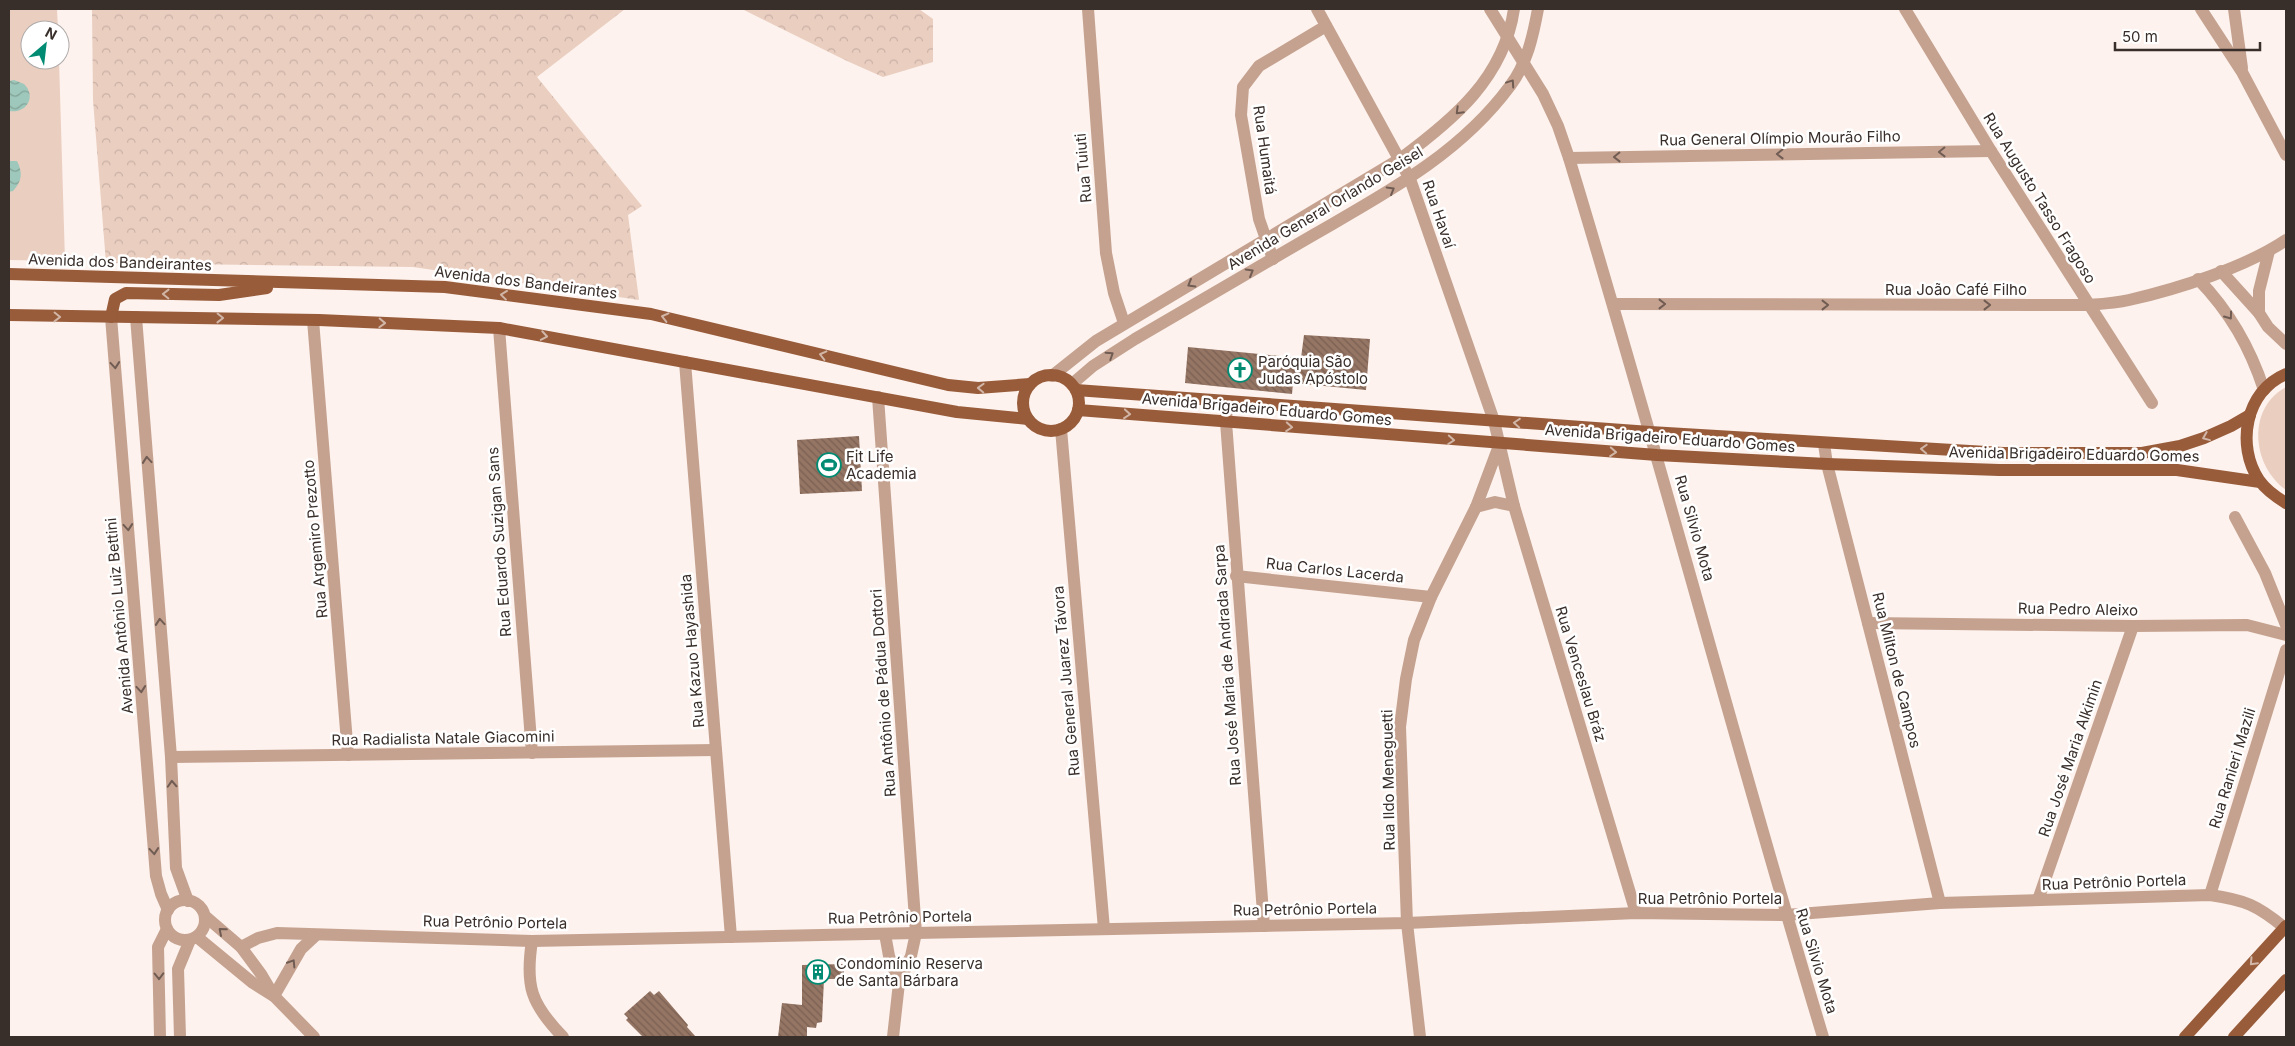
<svg xmlns="http://www.w3.org/2000/svg" width="2295" height="1046" viewBox="0 0 2295 1046" font-family="Inter,sans-serif">
<style>
.grass{fill:#eacec0}
.forest{fill:url(#forest-crowns)}
.water{fill:url(#water-waves)}
.building{fill:url(#building-back-hatch)}
.lines{fill:none;stroke-linecap:round;stroke-linejoin:round}
.minor{stroke:#c5a290;stroke-width:12}
.major{stroke:#985c3b;stroke-width:12}
.oneway{stroke:#705c53}
.oneway2{stroke:#d1b6a7}
.labels{text-anchor:middle;dominant-baseline:central;stroke-width:5;stroke-linejoin:round;paint-order:stroke}
.street-label{font-size:15px;fill:#382e2a;stroke:#fff}
.poi-label{font-size:15px;fill:#382e2a;stroke:#fff;text-anchor:start}
</style>
<defs>
<pattern id="forest-crowns" width="20" height="18" patternUnits="userSpaceOnUse" patternTransform="scale(1.25)"><rect width="20" height="18" fill="#eacec0"/><path d="M2 6a3 3 0 1 1 6 0M12 15a3 3 0 1 1 6 0" fill="none" stroke="#c9b1a5"/></pattern>
<pattern id="water-waves" width="16" height="10" patternUnits="userSpaceOnUse" patternTransform="scale(1.25)"><rect width="16" height="10" fill="#9ec8bb"/><path d="M0 5q4-4 8 0t8 0" fill="none" stroke="#82a398"/></pattern>
<pattern id="building-back-hatch" width="6" height="6" patternUnits="userSpaceOnUse" patternTransform="scale(1.25)"><rect width="6" height="6" fill="#957564"/><path d="M-1 5l2 2M0 0l6 6M5-1l2 2" fill="none" stroke="#7b6053"/></pattern>
</defs>
<rect width="100%" height="100%" fill="#fdf2ed"/>
<g class="grass">
<path d="M 9,9 L 57,9 L 58,30 L 30,30 L 30,60 L 59,60 L 65,261 L 9,260 Z"/>
<path d="M 2286,387 L 2286,490 C 2252,466 2246,409 2286,387 Z"/>
</g>
<g class="forest">
<path d="M 92,9 L 625,9 L 537,77 L 642,206 L 628,215 L 639,300 L 413,267 L 106,263 L 93,100 Z"/>
<path d="M 742,9 L 919,9 L 933,19 L 933,62 L 883,77 L 847,61 Z"/>
</g>
<g class="water">
<path d="M 14,80 L 24,84 C 37,97 26,114 9,111 L 9,81 Z"/>
<path d="M 9,161 L 17,161 C 23,173 22,181 13,191 L 9,192 Z"/>
</g>
<g class="building">
<path d="M 1304,335 L 1370,339 L 1366,390 L 1293,383 L 1292,394 L 1185,383 L 1188,347 L 1301,358 Z"/>
<path d="M 859,436 L 862,491 L 800,494 L 797,440 Z"/>
<path d="M 844,964 L 844,979 L 824,979 L 822,1022 L 817,1023 L 816,1028 L 807,1027 L 807,1037 L 778,1037 L 782,1003 L 802,1005 L 802,965 Z"/>
<path d="M 650,991 L 654,995 L 659,991 L 688,1025 L 687,1027 L 696,1037 L 643,1037 L 626,1020 L 628,1018 L 624,1014 Z"/>
</g>
<g class="lines">
<g class="minor">
<path d="M 1088,9 L 1106,253 L 1114,293 L 1124,323"/>
<path d="M 1317,9 L 1410,179 L 1494,421 L 1514,506 L 1636,913"/>
<path d="M 1490,9 L 1543,94 L 1558,126 L 1569,158 C 1658,450 1735,745 1823,1037"/>
<path d="M 1905,9 L 1991,151 L 2152,403"/>
<path d="M 2201,9 L 2242,72 L 2286,155"/>
<path d="M 2234,9 L 2242,68"/>
<path d="M 1569,158 L 1991,151"/>
<path d="M 1273,259 L 1259,219 L 1241,115 L 1243,87 L 1259,66 L 1326,26"/>
<path d="M 2221,271 L 2259,313 L 2268,327 L 2286,344"/>
<path d="M 2198,279 C 2230,312 2250,347 2264,390"/>
<path d="M 1614,304 L 2088,305 C 2101,304 2116,303 2129,300 C 2178,289 2246,267 2286,240"/>
<path d="M 2259,313 L 2259,291 L 2269,251"/>
<path d="M 111,317 L 156,876 L 161,894 L 168,910"/>
<path d="M 136,317 L 171,757 L 176,868 L 188,901"/>
<path d="M 313,320 L 348,755"/>
<path d="M 499,328 L 532,753"/>
<path d="M 685,362 L 731,937"/>
<path d="M 1052,376 L 1096,341 L 1400,159 C 1453,120 1504,78 1514,9"/>
<path d="M 1072,384 L 1093,366 L 1135,339 C 1195,304 1255,269 1315,234 C 1386,193 1460,154 1510,86 C 1527,64 1533,36 1538,9"/>
<path d="M 878,397 L 916,933 L 911,956 L 899,983 L 893,1037"/>
<path d="M 1227,402 L 1226,422 L 1264,926"/>
<path d="M 1061,429 L 1104,929"/>
<path d="M 1824,444 L 1827,464 L 1940,903"/>
<path d="M 1476,507 L 1495,502 L 1514,506"/>
<path d="M 2235,517 L 2265,573 L 2286,625"/>
<path d="M 1236,576 L 1431,597"/>
<path d="M 1868,623 L 2133,626 L 2247,625 L 2286,635"/>
<path d="M 171,757 L 716,750"/>
<path d="M 2210,895 L 2286,650"/>
<path d="M 2038,900 L 2133,626"/>
<circle cx="185" cy="920" r="20"/>
<path d="M 205,916 L 241,947 L 261,974 L 274,996 L 314,1037"/>
<path d="M 885,934 L 889,956 L 899,983"/>
<path d="M 197,937 L 253,983 L 272,995"/>
<path d="M 532,941 C 525,986 531,1004 563,1037"/>
<path d="M 241,947 L 258,938 L 277,933 L 532,941 L 916,933 L 1407,923 L 1636,913 L 1786,915 L 1940,903 L 2210,895 C 2245,900 2257,905 2285,928"/>
<path d="M 274,996 L 301,949 L 316,935"/>
<path d="M 160,1037 L 158,947 L 167,929"/>
<path d="M 180,1037 L 178,969 L 190,940"/>
<path d="M 1420,1037 L 1407,923 L 1400,727 L 1406,679 L 1414,640 L 1431,597 L 1476,507 L 1500,443"/>
</g>
<g class="major">
<path d="M 9,274 L 445,287 L 651,314 L 948,385 L 978,388 L 1030,384"/>
<path d="M 9,315 L 319,320 L 499,328 L 957,412 L 1028,419"/>
<path d="M 111,317 L 115,299 L 126,293 L 219,295 L 267,288"/>
<path d="M 2286,374 C 2245,391 2236,446 2259,480 C 2266,490 2276,497 2286,503"/>
<circle cx="1051" cy="403" r="28"/>
<path d="M 1076,390 L 1650,432 L 2003,453 L 2142,453 L 2180,446 L 2204,438 L 2231,426 L 2250,415"/>
<path d="M 1078,410 L 1657,455 L 1827,464 L 1999,470 L 2177,470 L 2260,482"/>
<path d="M 2185,1037 L 2286,926"/>
<path d="M 2234,1037 L 2286,980"/>
</g>
</g>
<defs><path id="oneway-chevron" d="M-2-3.5L2.5 0L-2 3.5" fill="none" stroke-width="1.6" stroke-linecap="round" stroke-linejoin="round" transform="scale(1.25)"/></defs>
<g class="oneway">
<use href="#oneway-chevron" transform="translate(1511 83) rotate(-56)"/>
<use href="#oneway-chevron" transform="translate(1459 111) rotate(135)"/>
<use href="#oneway-chevron" transform="translate(1942 152) rotate(179)"/>
<use href="#oneway-chevron" transform="translate(1780 154) rotate(179)"/>
<use href="#oneway-chevron" transform="translate(1617 157) rotate(179)"/>
<use href="#oneway-chevron" transform="translate(1391 190) rotate(-30)"/>
<use href="#oneway-chevron" transform="translate(1250 272) rotate(-30)"/>
<use href="#oneway-chevron" transform="translate(1191 284) rotate(150)"/>
<use href="#oneway-chevron" transform="translate(1662 304)"/>
<use href="#oneway-chevron" transform="translate(1825 305)"/>
<use href="#oneway-chevron" transform="translate(1987 305)"/>
<use href="#oneway-chevron" transform="translate(2229 316) rotate(54)"/>
<use href="#oneway-chevron" transform="translate(1110 355) rotate(-33)"/>
<use href="#oneway-chevron" transform="translate(115 365) rotate(85)"/>
<use href="#oneway-chevron" transform="translate(147 460) rotate(-95)"/>
<use href="#oneway-chevron" transform="translate(128 527) rotate(85)"/>
<use href="#oneway-chevron" transform="translate(160 622) rotate(-95)"/>
<use href="#oneway-chevron" transform="translate(141 689) rotate(85)"/>
<use href="#oneway-chevron" transform="translate(172 784) rotate(-93)"/>
<use href="#oneway-chevron" transform="translate(154 851) rotate(85)"/>
<use href="#oneway-chevron" transform="translate(222 931) rotate(-139)"/>
<use href="#oneway-chevron" transform="translate(292 963) rotate(-58)"/>
<use href="#oneway-chevron" transform="translate(159 976) rotate(89)"/>
</g>
<g class="oneway2">
<use href="#oneway-chevron" transform="translate(166 294) rotate(-179)"/>
<use href="#oneway-chevron" transform="translate(504 295) rotate(-173)"/>
<use href="#oneway-chevron" transform="translate(57 317) rotate(1)"/>
<use href="#oneway-chevron" transform="translate(665 317) rotate(-166)"/>
<use href="#oneway-chevron" transform="translate(220 318) rotate(1)"/>
<use href="#oneway-chevron" transform="translate(382 323) rotate(2)"/>
<use href="#oneway-chevron" transform="translate(544 336) rotate(10)"/>
<use href="#oneway-chevron" transform="translate(823 355) rotate(-166)"/>
<use href="#oneway-chevron" transform="translate(981 388) rotate(-178)"/>
<use href="#oneway-chevron" transform="translate(1127 414) rotate(5)"/>
<use href="#oneway-chevron" transform="translate(1517 423) rotate(-176)"/>
<use href="#oneway-chevron" transform="translate(1289 427) rotate(4)"/>
<use href="#oneway-chevron" transform="translate(2206 437) rotate(158)"/>
<use href="#oneway-chevron" transform="translate(1451 440) rotate(4)"/>
<use href="#oneway-chevron" transform="translate(1924 449) rotate(-177)"/>
<use href="#oneway-chevron" transform="translate(1613 452) rotate(4)"/>
<use href="#oneway-chevron" transform="translate(2253 962) rotate(133)"/>
</g>
<defs>
<g id="church-ring" transform="scale(1.25)"><circle r="9.5" fill="#fff" stroke="#008b72" stroke-width="1.5"/><path d="M-1.2-6h2.4v3.5h3.3v2.4h-3.3V6h-2.4V-.1h-3.3v-2.4h3.3Z" fill="#008b72"/></g>
<g id="stadium-ring" transform="scale(1.25)"><circle r="9.5" fill="#fff" stroke="#008b72" stroke-width="1.5"/><path d="M0-5a6.5 5 0 1 0 0 10a6.5 5 0 1 0 0-10ZM-3.5-1.8h7v3.6h-7Z" fill="#008b72"/></g>
<g id="building-ring" transform="scale(1.25)"><circle r="9.5" fill="#fff" stroke="#008b72" stroke-width="1.5"/><path d="M-4-6H4V6H1V3H-1V6H-4ZM-2.5-4.3h1.7v1.8h-1.7ZM.8-4.3h1.7v1.8H.8ZM-2.5-1h1.7V.8h-1.7ZM.8-1h1.7V.8H.8Z" fill="#008b72"/></g>
</defs>
<g fill-rule="evenodd">
<use href="#church-ring" x="1240" y="370"/>
<use href="#stadium-ring" x="829" y="465"/>
<use href="#building-ring" x="818" y="972"/>
</g>
<g class="labels">
<g class="street-label">
<text transform="translate(1780 138) rotate(-1)">Rua General Olímpio Mourão Filho</text>
<text transform="translate(1265 150) rotate(82)">Rua Humaitá</text>
<text transform="translate(1083 168) rotate(-95)">Rua Tuiuti</text>
<text transform="translate(2040 198) rotate(58)">Rua Augusto Tasso Fragoso</text>
<text transform="translate(1325 208) rotate(-31)">Avenida General Orlando Geisel</text>
<text transform="translate(1439 214) rotate(71)">Rua Havaí</text>
<text transform="translate(120 262) rotate(2)">Avenida dos Bandeirantes</text>
<text transform="translate(526 282) rotate(7)">Avenida dos Bandeirantes</text>
<text x="1956" y="289">Rua João Café Filho</text>
<text transform="translate(1267 409) rotate(5)">Avenida Brigadeiro Eduardo Gomes</text>
<text transform="translate(1670 438) rotate(4)">Avenida Brigadeiro Eduardo Gomes</text>
<text transform="translate(2074 454) rotate(1)">Avenida Brigadeiro Eduardo Gomes</text>
<text transform="translate(1695 528) rotate(74)">Rua Silvio Mota</text>
<text transform="translate(315 539) rotate(-95)">Rua Argemiro Prezotto</text>
<text transform="translate(499 542) rotate(-94)">Rua Eduardo Suzigan Sans</text>
<text transform="translate(1335 570) rotate(6)">Rua Carlos Lacerda</text>
<text transform="translate(2078 609) rotate(1)">Rua Pedro Aleixo</text>
<text transform="translate(119 616) rotate(-95)">Avenida Antônio Luiz Bettini</text>
<text transform="translate(692 651) rotate(-95)">Rua Kazuo Hayashida</text>
<text transform="translate(1227 665) rotate(-94)">Rua José Maria de Andrada Sarpa</text>
<text transform="translate(1897 670) rotate(76)">Rua Milton de Campos</text>
<text transform="translate(1581 674) rotate(73)">Rua Venceslau Bráz</text>
<text transform="translate(1066 681) rotate(-95)">Rua General Juarez Távora</text>
<text transform="translate(883 693) rotate(-94)">Rua Antônio de Pádua Dottori</text>
<text transform="translate(443 738) rotate(-1)">Rua Radialista Natale Giacomini</text>
<text transform="translate(2070 758) rotate(-71)">Rua José Maria Alkimin</text>
<text transform="translate(2232 768) rotate(-73)">Rua Ranieri Mazili</text>
<text transform="translate(1388 780) rotate(-91)">Rua Ildo Meneguetti</text>
<text transform="translate(2114 882) rotate(-2)">Rua Petrônio Portela</text>
<text x="1710" y="898">Rua Petrônio Portela</text>
<text transform="translate(1305 909) rotate(-1)">Rua Petrônio Portela</text>
<text transform="translate(900 917) rotate(-1)">Rua Petrônio Portela</text>
<text transform="translate(495 922) rotate(1)">Rua Petrônio Portela</text>
<text transform="translate(1817 961) rotate(73)">Rua Silvio Mota</text>
</g>
<g class="poi-label">
<text x="1258" y="361">Paróquia São<tspan x="1258" dy="17">Judas Apóstolo</tspan></text>
<text x="846" y="456">Fit Life<tspan x="846" dy="17">Academia</tspan></text>
<text x="836" y="963">Condomínio Reserva<tspan x="836" dy="17">de Santa Bárbara</tspan></text>
</g>
</g>
<rect width="2295" height="1046" fill="none" stroke="#382e2a" stroke-width="20"/>
<g transform="translate(45 45) rotate(28)"><circle r="24" fill="#ffffff" stroke="#afabaa"/>
<path d="M0-4L9 19L0 12L-9 19Z" fill="#008b72"/>
<text y="-8" font-size="14" font-weight="bold" text-anchor="middle" fill="#382e2a">N</text>
</g>
<path d="M2115 42v8h145v-8" fill="none" stroke="#382e2a" stroke-width="2.5"/>
<text x="2122" y="42" font-size="15" fill="#382e2a" stroke="#ffffff" stroke-width="4" paint-order="stroke">50 m</text>
</svg>
